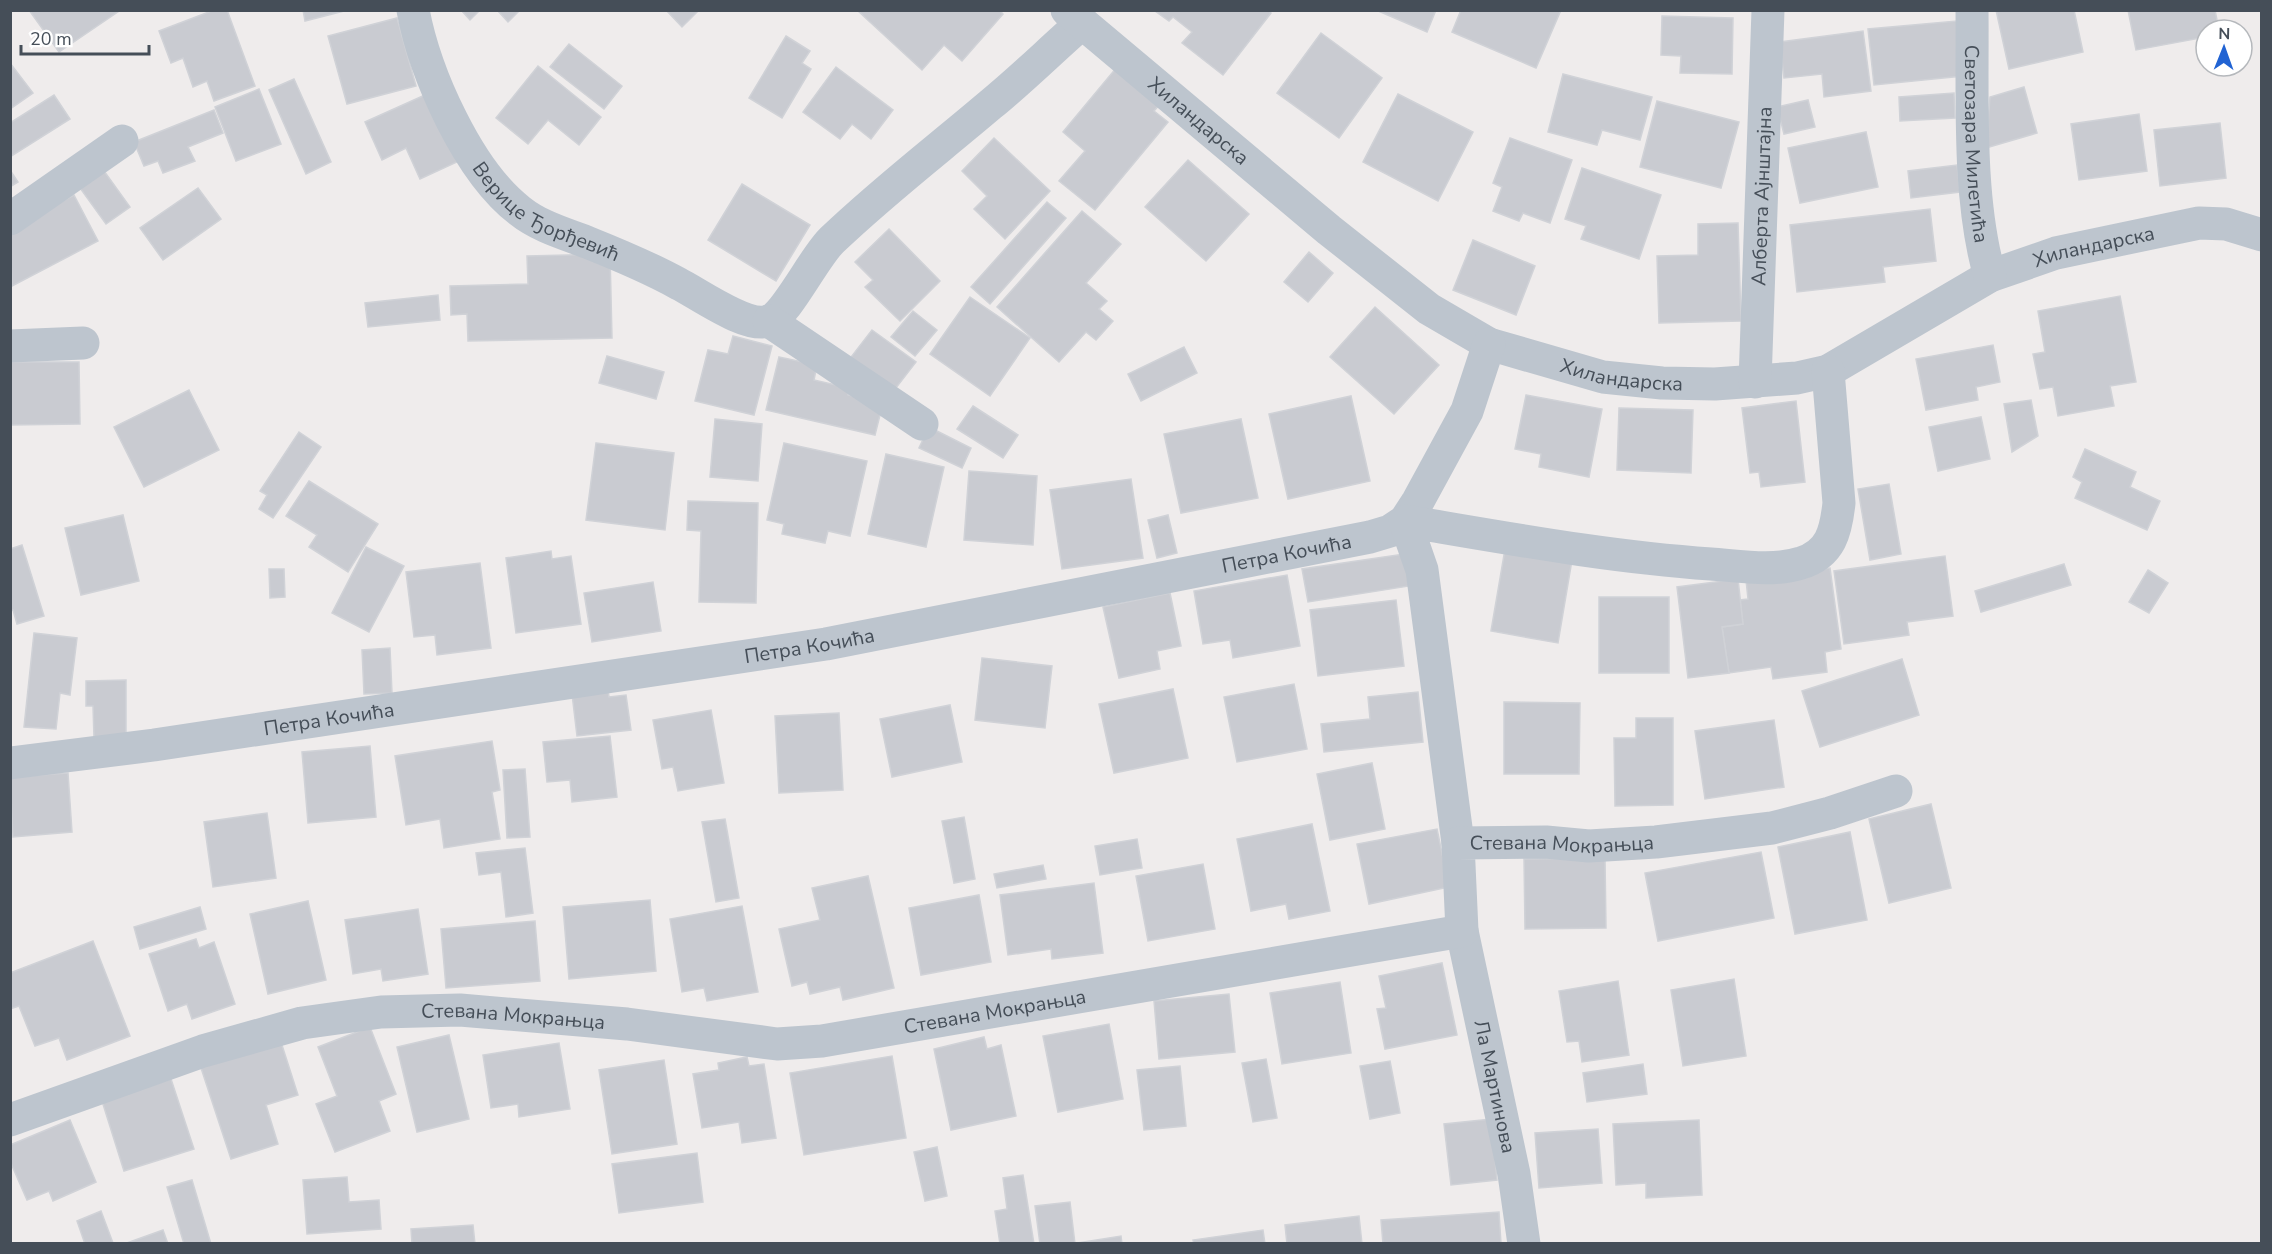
<svg xmlns="http://www.w3.org/2000/svg" width="2272" height="1254" viewBox="0 0 2272 1254" font-family="'Nunito Sans',sans-serif">
<style>
.building{fill:#c9cbd1;stroke:#d0d2d7;stroke-width:1.5}
.lines{fill:none;stroke-linecap:round;stroke-linejoin:round}
.minor{stroke:#bdc5ce;stroke-width:33}
.labels{text-anchor:middle;dominant-baseline:central;stroke-width:6;stroke-linejoin:round;paint-order:stroke}
.street-label{font-size:20px;fill:#454e58;stroke:#fff}
</style>
<rect width="100%" height="100%" fill="#efecec"/>
<g class="building">
<path d="M 29,10 L 119,10 L 119,11 L 59,52 Z"/>
<path d="M 214,10 L 227,10 L 255,86 L 214,101 L 207,81 L 193,87 L 183,58 L 171,63 L 159,31 Z"/>
<path d="M 303,10 L 348,10 L 305,21 Z"/>
<path d="M 461,10 L 480,10 L 470,20 Z"/>
<path d="M 497,10 L 520,10 L 508,22 Z"/>
<path d="M 666,10 L 699,10 L 682,27 Z"/>
<path d="M 857,10 L 999,10 L 1003,14 L 962,61 L 944,45 L 922,70 Z"/>
<path d="M 1268,10 L 1271,13 L 1223,75 L 1182,43 L 1192,32 L 1173,17 L 1169,21 L 1155,11 Z"/>
<path d="M 1376,10 L 1436,10 L 1427,32 Z"/>
<path d="M 1461,10 L 1561,10 L 1536,68 L 1452,32 Z"/>
<path d="M 1996,10 L 2074,10 L 2083,52 L 2009,69 Z"/>
<path d="M 2128,10 L 2215,10 L 2219,30 L 2206,30 L 2206,37 L 2136,50 Z"/>
<path d="M 1662,16 L 1733,18 L 1732,74 L 1680,73 L 1681,56 L 1661,55 Z"/>
<path d="M 397,18 L 416,86 L 347,104 L 328,36 Z"/>
<path d="M 1957,21 L 1963,76 L 1874,85 L 1868,29 Z"/>
<path d="M 1863,31 L 1871,91 L 1824,97 L 1822,74 L 1784,78 L 1780,42 Z"/>
<path d="M 1321,33 L 1382,78 L 1339,138 L 1277,93 Z"/>
<path d="M 786,36 L 810,51 L 802,63 L 811,69 L 782,118 L 749,98 Z"/>
<path d="M 569,44 L 622,86 L 604,109 L 550,67 Z"/>
<path d="M 10,63 L 33,93 L 10,109 Z"/>
<path d="M 538,66 L 601,117 L 579,145 L 548,120 L 528,144 L 496,118 Z"/>
<path d="M 836,67 L 893,110 L 871,139 L 852,124 L 840,139 L 803,112 Z"/>
<path d="M 1117,67 L 1160,104 L 1154,111 L 1168,122 L 1095,210 L 1059,181 L 1085,151 L 1063,132 Z"/>
<path d="M 1563,74 L 1652,97 L 1640,140 L 1602,130 L 1597,145 L 1548,132 Z"/>
<path d="M 294,79 L 331,162 L 306,174 L 269,90 Z"/>
<path d="M 2024,87 L 2037,133 L 1986,148 L 1990,97 Z"/>
<path d="M 259,89 L 281,144 L 236,161 L 215,107 Z"/>
<path d="M 1954,93 L 1955,118 L 1900,121 L 1899,97 Z"/>
<path d="M 427,94 L 457,162 L 420,179 L 406,148 L 382,160 L 365,122 Z"/>
<path d="M 1398,94 L 1473,132 L 1438,201 L 1363,162 Z"/>
<path d="M 54,95 L 70,119 L 10,157 L 10,123 Z"/>
<path d="M 1808,100 L 1815,127 L 1784,134 L 1777,107 Z"/>
<path d="M 1657,101 L 1739,122 L 1721,188 L 1640,167 Z"/>
<path d="M 214,110 L 223,133 L 188,147 L 195,161 L 163,173 L 158,161 L 144,166 L 134,142 Z"/>
<path d="M 2139,114 L 2147,171 L 2079,180 L 2071,124 Z"/>
<path d="M 2220,123 L 2226,178 L 2160,186 L 2154,130 Z"/>
<path d="M 1866,132 L 1878,187 L 1800,203 L 1788,148 Z"/>
<path d="M 994,138 L 1050,191 L 1005,239 L 974,209 L 987,196 L 962,171 Z"/>
<path d="M 1510,138 L 1572,160 L 1550,223 L 1523,213 L 1519,221 L 1493,211 L 1502,187 L 1493,183 Z"/>
<path d="M 1188,160 L 1249,214 L 1206,261 L 1145,207 Z"/>
<path d="M 1957,165 L 1960,192 L 1911,198 L 1908,171 Z"/>
<path d="M 1582,168 L 1661,195 L 1639,259 L 1581,239 L 1586,226 L 1565,219 Z"/>
<path d="M 10,170 L 18,182 L 10,187 Z"/>
<path d="M 104,171 L 130,207 L 106,224 L 80,188 Z"/>
<path d="M 742,184 L 810,225 L 776,281 L 708,240 Z"/>
<path d="M 198,188 L 221,219 L 163,260 L 140,228 Z"/>
<path d="M 74,195 L 98,241 L 12,286 L 10,228 Z"/>
<path d="M 1047,202 L 1066,218 L 990,304 L 971,287 Z"/>
<path d="M 1930,209 L 1936,261 L 1883,267 L 1885,282 L 1797,292 L 1790,225 Z"/>
<path d="M 1082,211 L 1121,244 L 1086,283 L 1107,301 L 1099,309 L 1113,321 L 1096,340 L 1086,332 L 1059,362 L 997,307 Z"/>
<path d="M 1738,223 L 1741,321 L 1659,323 L 1657,256 L 1698,255 L 1698,224 Z"/>
<path d="M 889,229 L 940,281 L 900,321 L 865,287 L 873,280 L 855,262 Z"/>
<path d="M 1473,240 L 1535,266 L 1516,315 L 1453,290 Z"/>
<path d="M 1309,252 L 1333,273 L 1308,302 L 1284,282 Z"/>
<path d="M 610,254 L 612,338 L 468,341 L 467,314 L 451,315 L 450,286 L 528,284 L 527,256 Z"/>
<path d="M 438,295 L 440,320 L 368,327 L 365,303 Z"/>
<path d="M 2120,296 L 2136,382 L 2110,386 L 2114,406 L 2058,416 L 2053,387 L 2040,389 L 2033,354 L 2045,352 L 2038,311 Z"/>
<path d="M 970,297 L 1030,338 L 990,396 L 930,354 Z"/>
<path d="M 1375,307 L 1439,365 L 1394,414 L 1330,357 Z"/>
<path d="M 913,311 L 937,330 L 915,356 L 891,337 Z"/>
<path d="M 872,330 L 916,362 L 892,393 L 848,361 Z"/>
<path d="M 733,336 L 772,346 L 754,415 L 695,401 L 708,350 L 728,354 Z"/>
<path d="M 1993,345 L 2000,382 L 1976,387 L 1978,400 L 1926,410 L 1916,359 Z"/>
<path d="M 1184,347 L 1197,373 L 1141,401 L 1128,374 Z"/>
<path d="M 607,356 L 664,372 L 656,399 L 599,383 Z"/>
<path d="M 779,357 L 817,365 L 814,380 L 849,388 L 848,395 L 883,403 L 875,435 L 766,410 Z"/>
<path d="M 10,362 L 79,362 L 80,424 L 10,425 Z"/>
<path d="M 189,390 L 219,450 L 144,487 L 114,427 Z"/>
<path d="M 1526,395 L 1602,409 L 1589,477 L 1539,467 L 1541,454 L 1515,449 Z"/>
<path d="M 1351,396 L 1370,481 L 1288,499 L 1269,414 Z"/>
<path d="M 2031,400 L 2038,436 L 2012,452 L 2004,404 Z"/>
<path d="M 1796,401 L 1805,482 L 1761,487 L 1759,472 L 1750,473 L 1742,408 Z"/>
<path d="M 973,406 L 1018,435 L 1003,458 L 957,429 Z"/>
<path d="M 1619,408 L 1693,410 L 1691,473 L 1617,470 Z"/>
<path d="M 1981,417 L 1990,459 L 1938,471 L 1929,427 Z"/>
<path d="M 715,419 L 762,424 L 758,481 L 710,477 Z"/>
<path d="M 1241,419 L 1258,498 L 1181,513 L 1164,434 Z"/>
<path d="M 929,427 L 971,448 L 962,468 L 919,448 Z"/>
<path d="M 299,432 L 321,447 L 273,518 L 259,509 L 267,495 L 260,491 Z"/>
<path d="M 596,443 L 674,453 L 665,530 L 586,520 Z"/>
<path d="M 784,443 L 867,461 L 850,536 L 828,531 L 825,543 L 782,534 L 784,524 L 767,520 Z"/>
<path d="M 2085,449 L 2136,472 L 2130,487 L 2160,501 L 2147,530 L 2075,498 L 2082,482 L 2073,477 Z"/>
<path d="M 886,454 L 944,467 L 926,547 L 868,534 Z"/>
<path d="M 969,471 L 1037,476 L 1033,545 L 964,540 Z"/>
<path d="M 1131,479 L 1143,558 L 1062,569 L 1050,490 Z"/>
<path d="M 309,481 L 378,524 L 348,572 L 309,547 L 317,535 L 286,516 Z"/>
<path d="M 1889,484 L 1901,554 L 1870,560 L 1858,489 Z"/>
<path d="M 688,501 L 758,503 L 756,603 L 699,602 L 701,531 L 687,530 Z"/>
<path d="M 123,515 L 139,581 L 81,595 L 65,528 Z"/>
<path d="M 1168,515 L 1177,553 L 1157,558 L 1148,520 Z"/>
<path d="M 22,545 L 44,616 L 17,624 L 13,610 L 10,611 L 10,549 Z"/>
<path d="M 366,547 L 404,566 L 369,632 L 332,613 Z"/>
<path d="M 1505,549 L 1572,560 L 1558,643 L 1491,631 Z"/>
<path d="M 551,551 L 552,559 L 571,556 L 581,624 L 516,633 L 506,558 Z"/>
<path d="M 1404,554 L 1409,586 L 1308,602 L 1302,569 Z"/>
<path d="M 1945,556 L 1953,616 L 1907,622 L 1909,635 L 1844,644 L 1834,571 Z"/>
<path d="M 480,563 L 491,648 L 437,655 L 435,635 L 414,637 L 406,572 Z"/>
<path d="M 2064,564 L 2071,585 L 1981,612 L 1975,591 Z"/>
<path d="M 1830,568 L 1841,649 L 1825,652 L 1827,672 L 1773,679 L 1771,667 L 1729,673 L 1722,627 L 1743,624 L 1740,600 L 1748,599 L 1746,580 Z"/>
<path d="M 269,569 L 284,569 L 285,597 L 270,598 Z"/>
<path d="M 2148,570 L 2168,583 L 2149,613 L 2129,602 Z"/>
<path d="M 1287,575 L 1300,646 L 1233,658 L 1230,640 L 1203,644 L 1194,591 Z"/>
<path d="M 1738,579 L 1743,624 L 1722,627 L 1729,673 L 1688,678 L 1677,587 Z"/>
<path d="M 653,582 L 661,631 L 592,642 L 584,593 Z"/>
<path d="M 1170,593 L 1181,646 L 1157,651 L 1160,669 L 1119,678 L 1103,607 Z"/>
<rect x="1599" y="597" width="70" height="76"/>
<path d="M 1396,600 L 1404,666 L 1318,676 L 1310,610 Z"/>
<path d="M 34,633 L 77,638 L 70,695 L 60,693 L 56,729 L 24,727 Z"/>
<path d="M 390,648 L 392,693 L 364,694 L 362,650 Z"/>
<path d="M 982,658 L 1052,666 L 1045,728 L 975,720 Z"/>
<path d="M 1902,659 L 1919,715 L 1820,747 L 1802,691 Z"/>
<path d="M 126,680 L 126,738 L 94,738 L 93,706 L 86,706 L 86,681 Z"/>
<path d="M 1294,684 L 1307,749 L 1237,762 L 1224,697 Z"/>
<path d="M 1173,689 L 1188,758 L 1114,773 L 1099,704 Z"/>
<path d="M 608,690 L 609,697 L 626,695 L 631,730 L 577,736 L 572,694 Z"/>
<path d="M 1418,692 L 1423,742 L 1324,752 L 1321,724 L 1370,719 L 1368,697 Z"/>
<path d="M 1504,702 L 1580,703 L 1579,774 L 1504,774 Z"/>
<path d="M 950,705 L 962,762 L 892,777 L 880,719 Z"/>
<path d="M 711,710 L 724,783 L 678,791 L 673,767 L 662,769 L 653,720 Z"/>
<path d="M 839,713 L 843,790 L 779,793 L 775,716 Z"/>
<path d="M 1636,718 L 1673,718 L 1673,805 L 1615,806 L 1614,738 L 1636,738 Z"/>
<path d="M 1774,720 L 1784,787 L 1705,799 L 1695,731 Z"/>
<path d="M 610,736 L 617,797 L 572,802 L 570,780 L 547,782 L 543,742 Z"/>
<path d="M 492,741 L 500,790 L 492,792 L 500,839 L 444,848 L 440,819 L 406,825 L 395,756 Z"/>
<path d="M 370,746 L 376,817 L 308,823 L 302,752 Z"/>
<path d="M 1372,763 L 1385,829 L 1330,840 L 1317,774 Z"/>
<path d="M 525,769 L 530,837 L 507,838 L 503,770 Z"/>
<path d="M 68,773 L 72,832 L 13,837 L 10,777 Z"/>
<path d="M 1931,804 L 1951,888 L 1889,903 L 1869,819 Z"/>
<path d="M 267,813 L 276,878 L 213,887 L 204,822 Z"/>
<path d="M 964,817 L 975,879 L 954,883 L 942,821 Z"/>
<path d="M 725,819 L 739,898 L 716,902 L 702,822 Z"/>
<path d="M 1312,824 L 1330,911 L 1289,919 L 1286,904 L 1251,911 L 1237,839 Z"/>
<path d="M 1437,829 L 1449,887 L 1369,904 L 1357,844 Z"/>
<path d="M 1850,832 L 1867,920 L 1795,934 L 1778,847 Z"/>
<path d="M 1137,839 L 1142,868 L 1100,875 L 1095,846 Z"/>
<path d="M 525,848 L 533,913 L 506,917 L 501,872 L 479,875 L 476,853 Z"/>
<path d="M 1761,852 L 1774,918 L 1658,941 L 1645,873 Z"/>
<path d="M 1605,858 L 1606,928 L 1525,929 L 1524,859 Z"/>
<path d="M 1203,864 L 1215,929 L 1148,941 L 1136,876 Z"/>
<path d="M 1043,865 L 1046,879 L 997,888 L 994,874 Z"/>
<path d="M 868,876 L 894,988 L 843,1000 L 840,987 L 810,994 L 807,982 L 792,986 L 779,929 L 820,920 L 812,888 Z"/>
<path d="M 1094,883 L 1103,953 L 1052,959 L 1051,949 L 1008,955 L 1000,895 Z"/>
<path d="M 979,895 L 991,962 L 921,975 L 909,908 Z"/>
<path d="M 650,900 L 656,971 L 569,979 L 563,907 Z"/>
<path d="M 308,901 L 326,980 L 268,994 L 250,914 Z"/>
<path d="M 742,906 L 758,992 L 707,1001 L 704,988 L 682,992 L 670,919 Z"/>
<path d="M 200,907 L 206,929 L 140,949 L 134,927 Z"/>
<path d="M 418,909 L 428,974 L 383,981 L 381,969 L 353,974 L 345,920 Z"/>
<path d="M 535,921 L 540,981 L 446,988 L 441,929 Z"/>
<path d="M 196,939 L 199,948 L 214,942 L 235,1004 L 192,1019 L 187,1004 L 168,1011 L 149,954 Z"/>
<path d="M 93,941 L 130,1036 L 67,1060 L 59,1038 L 35,1046 L 19,1006 L 10,1009 L 10,973 Z"/>
<path d="M 1442,963 L 1457,1035 L 1385,1049 L 1377,1009 L 1386,1008 L 1379,976 Z"/>
<path d="M 1734,979 L 1746,1056 L 1683,1066 L 1671,990 Z"/>
<path d="M 1618,981 L 1629,1055 L 1582,1062 L 1579,1041 L 1567,1042 L 1559,991 Z"/>
<path d="M 1340,982 L 1351,1053 L 1282,1064 L 1270,993 Z"/>
<path d="M 1229,994 L 1235,1052 L 1159,1059 L 1154,1001 Z"/>
<path d="M 1109,1024 L 1123,1099 L 1058,1112 L 1043,1036 Z"/>
<path d="M 370,1027 L 396,1094 L 379,1101 L 390,1131 L 335,1152 L 316,1104 L 337,1096 L 318,1047 Z"/>
<path d="M 449,1035 L 469,1119 L 417,1132 L 397,1047 Z"/>
<path d="M 984,1037 L 987,1049 L 1001,1045 L 1016,1116 L 951,1130 L 934,1049 Z"/>
<path d="M 281,1042 L 298,1095 L 266,1105 L 278,1144 L 231,1159 L 201,1068 Z"/>
<path d="M 559,1043 L 570,1109 L 519,1117 L 518,1104 L 491,1108 L 483,1055 Z"/>
<path d="M 892,1056 L 906,1138 L 804,1155 L 790,1073 Z"/>
<path d="M 747,1057 L 749,1066 L 764,1064 L 776,1138 L 742,1143 L 739,1122 L 702,1128 L 693,1074 L 719,1070 L 718,1063 Z"/>
<path d="M 1266,1059 L 1277,1118 L 1253,1122 L 1242,1063 Z"/>
<path d="M 664,1060 L 677,1144 L 612,1154 L 599,1070 Z"/>
<path d="M 1390,1061 L 1400,1113 L 1370,1119 L 1360,1066 Z"/>
<path d="M 1643,1064 L 1647,1094 L 1587,1102 L 1583,1073 Z"/>
<path d="M 1180,1066 L 1186,1126 L 1144,1130 L 1137,1070 Z"/>
<path d="M 171,1079 L 194,1149 L 124,1171 L 102,1101 Z"/>
<path d="M 1491,1119 L 1497,1180 L 1451,1185 L 1444,1124 Z"/>
<path d="M 70,1120 L 96,1182 L 53,1201 L 49,1191 L 27,1200 L 10,1161 L 10,1145 Z"/>
<path d="M 1699,1120 L 1702,1195 L 1646,1198 L 1646,1183 L 1616,1185 L 1613,1124 Z"/>
<path d="M 1598,1129 L 1602,1183 L 1539,1188 L 1535,1133 Z"/>
<path d="M 937,1147 L 947,1196 L 925,1201 L 914,1152 Z"/>
<path d="M 697,1153 L 703,1202 L 619,1213 L 612,1164 Z"/>
<path d="M 1023,1175 L 1034,1244 L 1000,1244 L 995,1211 L 1007,1209 L 1003,1178 Z"/>
<path d="M 347,1177 L 349,1202 L 379,1200 L 381,1229 L 307,1234 L 303,1180 Z"/>
<path d="M 192,1180 L 211,1244 L 184,1244 L 167,1187 Z"/>
<path d="M 1070,1202 L 1075,1244 L 1040,1244 L 1035,1206 Z"/>
<path d="M 101,1211 L 113,1243 L 85,1244 L 77,1221 Z"/>
<path d="M 1499,1212 L 1501,1244 L 1383,1244 L 1381,1220 Z"/>
<path d="M 1359,1216 L 1362,1244 L 1287,1244 L 1285,1225 Z"/>
<path d="M 473,1225 L 475,1244 L 412,1244 L 411,1229 Z"/>
<path d="M 163,1230 L 168,1244 L 124,1244 Z"/>
<path d="M 1263,1230 L 1265,1244 L 1194,1244 L 1193,1240 Z"/>
<path d="M 1121,1236 L 1122,1244 L 1078,1244 L 1078,1243 Z"/>
</g>
<g class="lines">
<g class="minor">
<path id="s1" d="M 413,10 C 425,74 468,171 520,211 C 540,227 566,234 589,243 C 619,255 650,268 679,284 C 699,294 747,329 769,321 C 787,314 814,257 832,240 C 882,192 937,150 990,105 C 1022,79 1051,50 1082,23"/>
<path id="s2" d="M 1067,10 L 1329,230 L 1429,309 L 1489,344 L 1603,377 L 1662,383 L 1715,384 L 1797,378 L 1828,371 L 1990,276 L 2056,253 L 2199,223 L 2226,224 L 2262,235"/>
<path id="s3" d="M 1972,10 C 1973,93 1967,198 1990,276"/>
<path d="M 10,219 L 122,141"/>
<path d="M 769,321 L 922,424"/>
<path d="M 10,346 L 83,343"/>
<path id="s4" d="M 1755,382 L 1768,10"/>
<path id="s5" d="M 10,763 L 154,745 L 826,644 L 1370,537 L 1390,531 L 1405,521 L 1418,501 L 1467,411 L 1489,344"/>
<path d="M 1458,843 L 1422,570 L 1405,521 C 1507,538 1608,557 1711,564 C 1739,566 1774,572 1801,563 C 1831,554 1836,531 1839,503 L 1828,371"/>
<path id="s6" d="M 1462,931 L 1514,1174 L 1524,1244"/>
<path id="s7" d="M 10,1120 L 203,1051 L 302,1023 L 381,1012 L 460,1010 L 627,1024 L 777,1044 L 822,1041 L 1462,931 L 1458,843 L 1546,842 L 1589,846 L 1656,842 L 1772,828 L 1830,813 L 1896,791"/>
</g>
</g>
<g class="labels">
<g class="street-label">
<text stroke="none"><textPath href="#s2" startOffset="172">Хиландарска</textPath></text>
<text stroke="none"><textPath href="#s3" startOffset="134">Светозара Милетића</textPath></text>
<text stroke="none"><textPath href="#s4" startOffset="186">Алберта Ајнштајна</textPath></text>
<text stroke="none"><textPath href="#s1" startOffset="254">Верице Ђорђевић</textPath></text>
<text stroke="none"><textPath href="#s2" startOffset="1180">Хиландарска</textPath></text>
<text stroke="none"><textPath href="#s2" startOffset="676">Хиландарска</textPath></text>
<text stroke="none"><textPath href="#s5" startOffset="1294">Петра Кочића</textPath></text>
<text stroke="none"><textPath href="#s5" startOffset="808">Петра Кочића</textPath></text>
<text stroke="none"><textPath href="#s5" startOffset="322">Петра Кочића</textPath></text>
<text stroke="none"><textPath href="#s7" startOffset="1672">Стевана Мокрањца</textPath></text>
<text stroke="none"><textPath href="#s7" startOffset="1006">Стевана Мокрањца</textPath></text>
<text stroke="none"><textPath href="#s7" startOffset="520">Стевана Мокрањца</textPath></text>
<text stroke="none"><textPath href="#s6" startOffset="159">Ла Мартинова</textPath></text>
</g>
</g>
<rect width="2272" height="1254" fill="none" stroke="#454e58" stroke-width="24"/>
<g transform="translate(2224 48) rotate(1)"><circle r="28" fill="#ffffff" stroke="#b5b8bc" stroke-width="1.5"/>
<path d="M0-4.5L10 22L0 15L-10 22Z" fill="#2163d3"/>
<text y="-9" font-size="16" font-weight="bold" text-anchor="middle" fill="#454e58">N</text>
</g>
<path d="M21 45v9h128v-9" fill="none" stroke="#454e58" stroke-width="3"/>
<text x="30" y="45" font-size="18" fill="#454e58" stroke="#ffffff" stroke-width="4.5" paint-order="stroke">20 m</text>
</svg>
